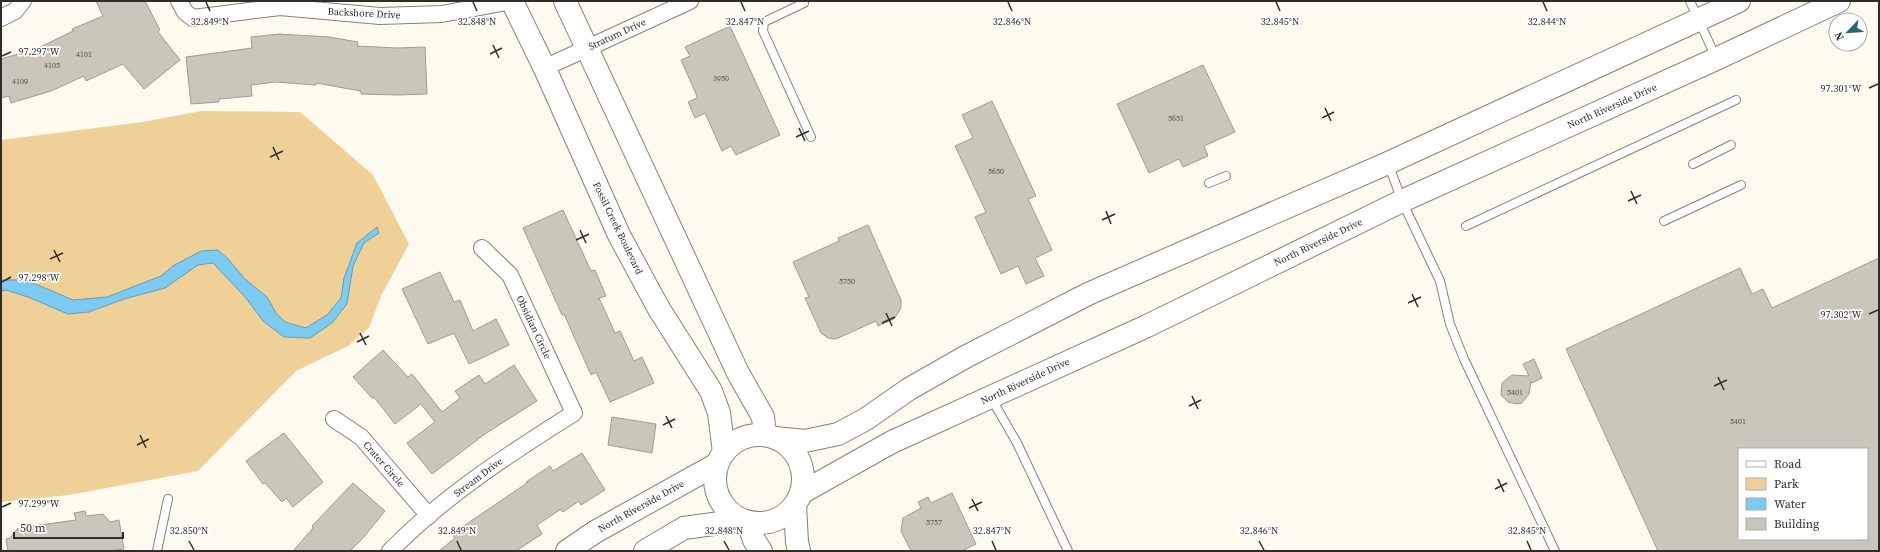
<svg xmlns="http://www.w3.org/2000/svg" width="1880" height="552" viewBox="0 0 1880 552" font-family="'Source Serif 4',serif">
<style>
.green{fill:#efd197}
.water{fill:#7bcbf3;stroke:#649cb6}
.building{fill:#cbc6bc;stroke:#a19c93;fill-rule:evenodd}
.lines{fill:none;stroke-linecap:round;stroke-linejoin:round}
.lane-casing{stroke:#868178;stroke-width:10}
.street-casing{stroke:#868178;stroke-width:18}
.secondary-casing{stroke:#868178;stroke-width:24}
.lane{stroke:#fff;stroke-width:8}
.street{stroke:#fff;stroke-width:16}
.secondary{stroke:#fff;stroke-width:22}
.ticks{fill:none;stroke:#2f2d29;stroke-width:1.5}
.labels{text-anchor:middle;dominant-baseline:central;stroke-width:3.5;stroke-linejoin:round;paint-order:stroke}
.number-label{font-size:8px;fill:#56534e}
.street-label{font-size:10px;fill:#2f2d29;stroke:#fff}
.ticks-label{font-size:10px;text-anchor:middle;fill:#2f2d29;stroke:#fff;stroke-width:3.5;stroke-linejoin:round;paint-order:stroke}
</style>
<rect width="100%" height="100%" fill="#fffaef"/>
<path class="green" d="M 201,111 L 300,112 L 373,175 L 409,244 L 381,296 L 369,328 L 348,346 L 296,371 L 198,471 L 69,495 L 1,502 L 1,140 L 143,122 Z"/>
<path class="water" d="M 377,227 L 379,233 L 364,243 L 353,266 L 347,304 L 332,323 L 310,338 L 284,337 L 263,321 L 246,298 L 213,263 L 198,265 L 165,288 L 124,299 L 89,312 L 68,314 L 28,297 L 6,290 L 1,291 L 1,280 L 26,280 L 73,300 L 107,297 L 161,276 L 173,266 L 201,251 L 218,250 L 228,259 L 246,280 L 267,297 L 276,313 L 285,322 L 306,328 L 327,315 L 341,298 L 344,278 L 357,243 Z"/>
<g class="building">
<path d="M 96,1 L 145,1 L 160,30 L 158,32 L 180,60 L 144,89 L 123,64 L 86,81 L 84,76 L 51,91 L 11,103 L 9,96 L 1,98 L 1,59 L 25,52 L 26,54 L 73,31 L 72,29 L 103,16 Z"/>
<path d="M 730,26 L 780,135 L 736,155 L 731,146 L 722,151 L 705,113 L 695,118 L 688,102 L 697,98 L 697,96 L 681,60 L 690,56 L 685,47 Z"/>
<path d="M 279,34 L 329,37 L 358,42 L 357,46 L 397,48 L 425,47 L 427,94 L 398,95 L 361,94 L 361,91 L 316,83 L 316,85 L 276,82 L 251,85 L 252,96 L 219,99 L 219,102 L 191,104 L 186,57 L 252,48 L 251,37 Z"/>
<path d="M 1203,65 L 1235,132 L 1204,146 L 1208,156 L 1183,167 L 1179,159 L 1149,173 L 1117,104 Z"/>
<path d="M 992,101 L 1036,196 L 1028,199 L 1052,250 L 1035,258 L 1044,276 L 1026,284 L 1018,266 L 1001,274 L 975,217 L 986,212 L 955,146 L 973,138 L 962,115 Z"/>
<path d="M 563,210 L 591,271 L 595,270 L 606,296 L 599,298 L 615,333 L 620,331 L 634,361 L 642,357 L 654,383 L 610,402 L 596,372 L 591,375 L 564,314 L 562,315 L 523,228 Z"/>
<path d="M 868,225 L 901,300 L 901,308 L 894,319 L 878,326 L 876,321 L 836,339 L 828,338 L 821,333 L 805,298 L 809,297 L 793,262 L 839,241 L 838,238 Z"/>
<path d="M 1879,258 L 1879,551 L 1658,551 L 1566,349 L 1740,268 L 1752,294 L 1763,289 L 1772,308 ZM 1739,449 L 1867,449 L 1867,539 L 1739,539 Z"/>
<path d="M 440,272 L 454,302 L 460,300 L 473,331 L 496,319 L 509,345 L 469,364 L 454,333 L 428,344 L 402,289 Z"/>
<path d="M 383,350 L 408,377 L 412,374 L 442,412 L 460,398 L 455,391 L 479,375 L 485,384 L 514,365 L 537,401 L 485,434 L 432,474 L 407,443 L 435,422 L 421,404 L 395,424 L 374,397 L 372,398 L 353,377 Z"/>
<path d="M 1534,359 L 1542,378 L 1532,383 L 1531,381 L 1529,394 L 1522,403 L 1517,404 L 1508,402 L 1501,395 L 1502,383 L 1512,375 L 1529,376 L 1523,364 Z"/>
<path d="M 612,417 L 656,424 L 652,453 L 608,445 Z"/>
<path d="M 284,433 L 323,482 L 293,507 L 286,498 L 282,502 L 265,483 L 263,484 L 246,461 Z"/>
<path d="M 582,453 L 605,490 L 581,505 L 579,501 L 563,512 L 561,509 L 537,525 L 542,534 L 516,551 L 439,551 L 455,538 L 453,535 L 468,523 L 527,483 L 526,482 L 550,466 L 553,471 Z"/>
<path d="M 353,483 L 385,511 L 363,538 L 350,551 L 293,551 L 313,528 L 312,526 Z"/>
<path d="M 952,493 L 976,544 L 962,551 L 911,551 L 901,531 L 903,518 L 921,508 L 918,502 L 928,497 L 931,503 Z"/>
<path d="M 85,511 L 86,516 L 103,514 L 110,522 L 119,520 L 124,549 L 111,551 L 8,551 L 6,539 L 10,538 L 18,528 L 76,520 L 74,513 Z"/>
</g>
<g class="lines">
<g class="lane-casing">
<g id="lane">
<path d="M 1690,1 L 1716,58"/>
<path d="M 804,3 L 764,22 L 763,31 L 811,137"/>
<path d="M 1388,163 L 1402,201 L 1440,281 L 1450,324 L 1464,359 L 1555,551"/>
<path d="M 1693,164 L 1731,145"/>
<path d="M 1209,183 L 1226,176"/>
<path d="M 1664,221 L 1741,185"/>
<path d="M 1466,226 L 1736,100"/>
<path d="M 991,398 L 1017,443 L 1068,551"/>
<path d="M 157,551 L 168,499"/>
</g>
</g>
<g class="street-casing">
<g id="street">
<path d="M 179,1 L 185,12 L 193,18 L 280,7 L 380,16 L 442,14 L 512,1"/>
<path d="M 1,18 L 15,11 L 23,1"/>
<path d="M 544,68 L 690,1"/>
<path d="M 334,419 L 361,437 L 429,516"/>
<path d="M 390,551 C 444,496 509,454 574,413 L 510,275 L 482,248"/>
</g>
</g>
<g class="secondary-casing">
<g id="secondary">
<path d="M 512,1 L 546,71 L 619,235 L 659,309 L 711,391 L 719,413 L 724,452"/>
<path d="M 565,1 L 738,373 L 763,417 L 765,435"/>
<circle cx="759" cy="479" r="44"/>
<path d="M 775,438 L 805,441 L 838,434 L 866,419 L 909,389 L 967,356 L 1088,294 L 1388,163 L 1739,1"/>
<path d="M 801,493 L 892,442 L 1147,326 L 1402,201 L 1716,59 L 1839,1"/>
<path d="M 795,505 L 797,542 L 799,551"/>
<path d="M 748,522 L 754,540 L 761,551"/>
<path d="M 567,551 L 595,532 L 717,464"/>
<path d="M 645,551 L 684,528 L 742,520"/>
</g>
</g>
<use href="#lane" class="lane"/>
<use href="#street" class="street"/>
<use href="#secondary" class="secondary"/>
</g>
<path class="ticks" d="M 206,2 L 210,11M 473,2 L 477,11M 741,2 L 745,11M 1008,2 L 1012,11M 1276,2 L 1280,11M 1543,2 L 1547,11M 493,45 L 499,58M 490,54 L 502,48M 2,56 L 11,52M 1869,88 L 1878,84M 1325,108 L 1331,121M 1322,118 L 1334,112M 799,128 L 805,141M 796,137 L 809,131M 273,147 L 279,160M 270,157 L 283,151M 1631,191 L 1637,204M 1628,201 L 1641,195M 1106,211 L 1111,224M 1102,220 L 1115,214M 580,230 L 586,243M 576,240 L 589,234M 54,250 L 60,262M 50,259 L 63,253M 2,282 L 11,277M 1412,294 L 1418,307M 1408,303 L 1421,297M 886,313 L 892,326M 1869,314 L 1878,310M 882,323 L 895,317M 360,333 L 366,345M 357,342 L 369,336M 1718,377 L 1724,390M 1714,386 L 1727,380M 1192,396 L 1198,409M 1189,406 L 1201,400M 666,416 L 672,428M 663,425 L 675,419M 140,435 L 146,448M 137,445 L 149,439M 1498,479 L 1504,492M 1495,489 L 1507,483M 972,499 L 978,511M 2,507 L 11,503M 969,508 L 982,502M 189,541 L 194,550M 457,541 L 461,550M 724,541 L 729,550M 992,541 L 996,550M 1259,541 L 1264,550M 1527,541 L 1531,550"/>
<g class="labels">
<g class="number-label">
<text x="84" y="54">4101</text>
<text x="52" y="65">4105</text>
<text x="721" y="78">3950</text>
<text x="20" y="81">4109</text>
<text x="1176" y="118">5651</text>
<text x="996" y="171">5650</text>
<text x="847" y="281">5750</text>
<text x="1515" y="392">5401</text>
<text x="1738" y="421">5401</text>
<text x="934" y="522">5757</text>
</g>
<g class="street-label">
<text transform="translate(364 13) rotate(3)">Backshore Drive</text>
<text transform="translate(617 34) rotate(-25)">Stratum Drive</text>
<text transform="translate(1612 106) rotate(-24)">North Riverside Drive</text>
<text transform="translate(618 228) rotate(64)">Fossil Creek Boulevard</text>
<text transform="translate(1318 242) rotate(-26)">North Riverside Drive</text>
<text transform="translate(534 327) rotate(65)">Obsidian Circle</text>
<text transform="translate(1025 381) rotate(-25)">North Riverside Drive</text>
<text transform="translate(384 464) rotate(49)">Crater Circle</text>
<text transform="translate(478 477) rotate(-37)">Stream Drive</text>
<text transform="translate(641 506) rotate(-29)">North Riverside Drive</text>
</g>
</g>
<g class="ticks-label">
<text x="210" y="25">32.849°N</text>
<text x="745" y="25">32.847°N</text>
<text x="1012" y="25">32.846°N</text>
<text x="477" y="25">32.848°N</text>
<text x="1280" y="25">32.845°N</text>
<text x="1547" y="25">32.844°N</text>
<text x="39" y="55">97.297°W</text>
<text x="1841" y="92">97.301°W</text>
<text x="39" y="281">97.298°W</text>
<text x="1841" y="318">97.302°W</text>
<text x="39" y="507">97.299°W</text>
<text x="189" y="534">32.850°N</text>
<text x="724" y="534">32.848°N</text>
<text x="1527" y="534">32.845°N</text>
<text x="457" y="534">32.849°N</text>
<text x="992" y="534">32.847°N</text>
<text x="1259" y="534">32.846°N</text>
</g>
<rect width="1880" height="552" fill="none" stroke="#2f2d29" stroke-width="4"/>
<rect x="1738" y="448" width="130" height="92" fill="#ffffff" stroke="#acaba9"/>
<rect x="1746" y="461" width="20" height="6" fill="#ffffff" stroke="#acaba9"/>
<text x="1774" y="468" font-size="12" fill="#2f2d29">Road</text>
<rect x="1746" y="478" width="20" height="12" fill="#efd197" stroke="#acaba9"/>
<text x="1774" y="488" font-size="12" fill="#2f2d29">Park</text>
<rect x="1746" y="498" width="20" height="12" fill="#7bcbf3" stroke="#acaba9"/>
<text x="1774" y="508" font-size="12" fill="#2f2d29">Water</text>
<rect x="1746" y="518" width="20" height="12" fill="#cbc6bc" stroke="#acaba9"/>
<text x="1774" y="528" font-size="12" fill="#2f2d29">Building</text>
<g transform="translate(1848 32) rotate(245)"><circle r="19" fill="#ffffff" stroke="#acaba9"/>
<path d="M0-3L7 15L0 10L-7 15Z" fill="#2a627c"/>
<text y="-6" font-size="11" font-weight="bold" text-anchor="middle" fill="#2f2d29">N</text>
</g>
<path d="M14 532v6h109v-6" fill="none" stroke="#2f2d29" stroke-width="2"/>
<text x="20" y="532" font-size="12" fill="#2f2d29" stroke="#ffffff" stroke-width="3" paint-order="stroke">50 m</text>
</svg>
